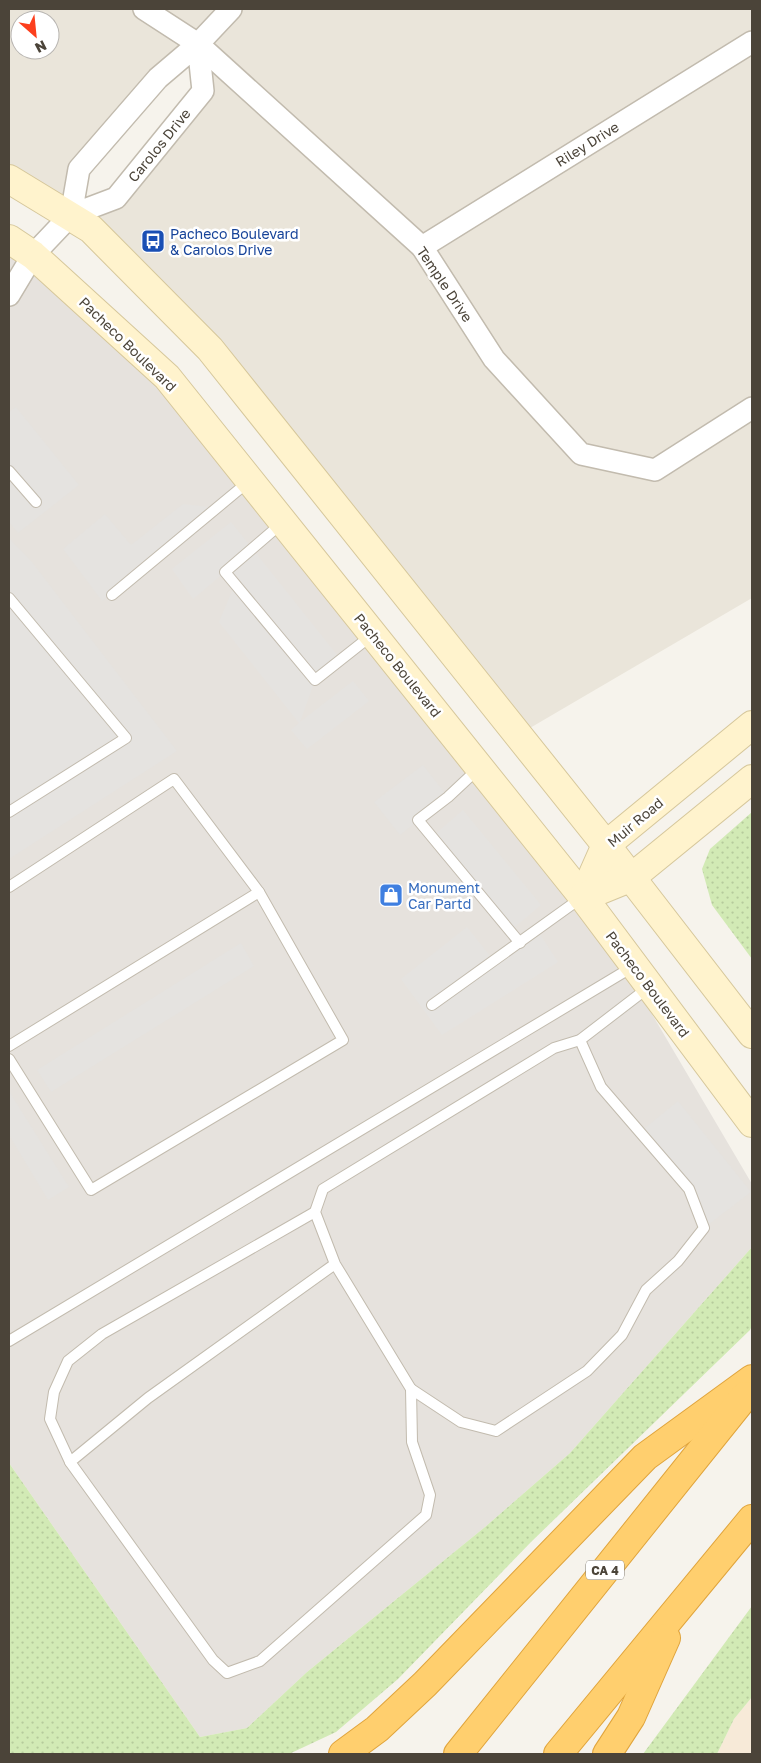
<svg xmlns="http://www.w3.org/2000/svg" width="761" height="1763" viewBox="0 0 761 1763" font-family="'Golos Text',sans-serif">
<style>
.residential{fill:#eae5da;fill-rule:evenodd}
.commercial{fill:#f7ead8}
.industrial{fill:#e6e2dd}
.grass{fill:url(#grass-dots)}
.parking{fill:#e5e3e0}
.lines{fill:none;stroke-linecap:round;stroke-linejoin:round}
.service-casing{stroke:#c2bbae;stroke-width:12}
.minor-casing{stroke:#c2bbae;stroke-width:24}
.secondary-casing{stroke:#d6c79b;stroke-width:30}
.motorway-casing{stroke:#e0a43c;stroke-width:30}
.service{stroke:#fff;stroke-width:10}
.minor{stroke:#fff;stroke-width:21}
.secondary{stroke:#fff3cd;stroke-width:28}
.motorway{stroke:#ffcf6e;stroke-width:28}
.labels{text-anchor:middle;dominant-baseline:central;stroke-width:5;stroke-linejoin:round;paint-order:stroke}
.shield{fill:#fff;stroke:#817c74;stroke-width:1}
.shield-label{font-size:12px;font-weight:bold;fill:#4b4439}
.street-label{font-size:14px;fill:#4b4439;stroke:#fff}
.transit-label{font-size:14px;fill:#164399;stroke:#fff;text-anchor:start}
.shop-label{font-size:14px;fill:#366cbe;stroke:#fff;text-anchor:start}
</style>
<defs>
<pattern id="grass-dots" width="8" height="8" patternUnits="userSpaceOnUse" patternTransform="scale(1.25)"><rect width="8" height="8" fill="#d2eab5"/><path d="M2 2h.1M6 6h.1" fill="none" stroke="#b6ca9c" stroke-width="1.8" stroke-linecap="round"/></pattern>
</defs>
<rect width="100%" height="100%" fill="#f6f3ec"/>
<path class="residential" d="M 9,9 L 752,9 L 752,598 L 518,735 L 91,229 L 202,91 L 198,44 L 79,169 L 71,215 L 9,179 ZM 20,20 L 50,20 L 50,50 L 20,50 Z"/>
<path class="commercial" d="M 752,1697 L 752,1754 L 717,1754 L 734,1719 Z"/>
<path class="industrial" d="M 9,239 L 167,377 L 583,897 L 752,1184 L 752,1247 L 570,1453 L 485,1527 L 307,1672 L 247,1728 L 200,1737 L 9,1463 Z"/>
<g class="grass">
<path d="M 752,812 L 752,959 L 712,905 L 702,869 L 710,849 Z"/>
<path d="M 752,1247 L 752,1326 L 750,1330 L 531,1542 L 398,1679 L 336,1732 L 289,1754 L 9,1754 L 9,1463 L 200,1737 L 247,1728 L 307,1672 L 485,1527 L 570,1453 Z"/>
<path d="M 752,1606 L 752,1697 L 734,1719 L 717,1754 L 643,1754 Z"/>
</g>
<g class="parking">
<path d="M 16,407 L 79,485 L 18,533 L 9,522 L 9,412 Z"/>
<path d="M 183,504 L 217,508 L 102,601 L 63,549 L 105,514 L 131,545 Z"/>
<path d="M 231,522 L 341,660 L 315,680 L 300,722 L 353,681 L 369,701 L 307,749 L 291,730 L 299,723 L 219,622 L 235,584 L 225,572 L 193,599 L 172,569 Z"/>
<path d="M 9,538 L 32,562 L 177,751 L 9,859 Z"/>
<path d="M 423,765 L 448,797 L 400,835 L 374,802 Z"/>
<path d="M 463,810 L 541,905 L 509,932 L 432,837 Z"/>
<path d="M 467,927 L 494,961 L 537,930 L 558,962 L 442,1035 L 401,979 Z"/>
<path d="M 241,943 L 254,966 L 51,1092 L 37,1070 Z"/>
<path d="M 9,1091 L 69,1187 L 48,1200 L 9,1135 Z"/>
<path d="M 678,1101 L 751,1192 L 704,1228 L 689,1189 L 640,1132 Z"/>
</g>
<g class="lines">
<g class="service-casing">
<g id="service">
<path d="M 9,471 L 36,502"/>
<path d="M 282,523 L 225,572 L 315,680 L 372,635"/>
<path d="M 112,595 L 248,482"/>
<path d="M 9,598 L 126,738 L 9,812"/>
<path d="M 479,768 L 448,797 L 418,820 L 520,943"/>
<path d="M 9,887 L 174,779 L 259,892 L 9,1046"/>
<path d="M 432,1005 L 581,898"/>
<path d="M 9,1059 L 91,1190 L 343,1040 L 259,892"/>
<path d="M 335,1264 L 148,1398 L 70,1462 L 213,1660 L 227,1673 L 260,1661 L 426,1515 L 430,1495 L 412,1442 L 411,1389 L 335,1264 L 315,1212 L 323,1189 L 554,1048 L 580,1040 L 649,987"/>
<path d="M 9,1341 L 634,966"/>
<path d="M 411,1389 L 461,1422 L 496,1431 L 587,1371 L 622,1335 L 646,1290 L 678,1261 L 704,1228 L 689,1189 L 601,1087 L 580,1040"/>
<path d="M 70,1462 L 50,1419 L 54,1392 L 68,1361 L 102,1334 L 315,1212"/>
</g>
</g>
<g class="minor-casing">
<g id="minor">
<path d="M 144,9 L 198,44 L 422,247 L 494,359 L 581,454 L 655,470 L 752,408"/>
<path d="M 198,44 L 231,9"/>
<path d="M 422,247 L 752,42"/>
<path d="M 9,295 L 33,255 L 71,215 L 116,198 L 203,91 L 198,44 L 158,78 L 79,169 L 71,215"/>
</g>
</g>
<g class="secondary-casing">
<g id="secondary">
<path d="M 9,179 L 91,229 L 210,349 L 606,845 L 752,1034"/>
<path d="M 9,239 L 33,255 L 167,377 L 583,897 L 752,1123"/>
<path d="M 583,897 L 606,845 L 752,725"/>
<path d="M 583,897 L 632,877 L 752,779"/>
</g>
</g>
<g class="motorway-casing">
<g id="motorway">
<path d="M 343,1754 L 377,1729 L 425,1684 L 645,1457 L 752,1379"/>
<path d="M 458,1754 L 745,1396"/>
<path d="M 558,1754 L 752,1519"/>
<path d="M 607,1754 L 631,1717 L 666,1638"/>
</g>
</g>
<use href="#service" class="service"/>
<use href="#minor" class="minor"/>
<use href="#secondary" class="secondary"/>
<use href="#motorway" class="motorway"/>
</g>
<defs>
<g id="bus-square" transform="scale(1.25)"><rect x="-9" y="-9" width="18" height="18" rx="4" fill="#1a4fb4" stroke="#fff"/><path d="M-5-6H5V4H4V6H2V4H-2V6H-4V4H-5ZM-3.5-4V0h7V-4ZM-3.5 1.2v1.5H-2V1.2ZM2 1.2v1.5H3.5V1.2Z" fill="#fff"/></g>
<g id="shop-square" transform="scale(1.25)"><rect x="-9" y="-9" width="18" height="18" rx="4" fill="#3f7fe0" stroke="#fff"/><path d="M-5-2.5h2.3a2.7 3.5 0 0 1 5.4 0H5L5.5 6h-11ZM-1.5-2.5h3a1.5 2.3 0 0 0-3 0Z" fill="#fff"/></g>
</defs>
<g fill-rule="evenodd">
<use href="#bus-square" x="153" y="241"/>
<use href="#shop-square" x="391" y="895"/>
</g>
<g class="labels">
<rect class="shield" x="586" y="1560.5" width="38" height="19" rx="4"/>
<g class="shield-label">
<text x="605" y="1570">CA 4</text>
</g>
<g class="street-label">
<text transform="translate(587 144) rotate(-32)">Riley Drive</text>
<text transform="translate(159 145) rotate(-51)">Carolos Drive</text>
<text transform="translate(445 284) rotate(56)">Temple Drive</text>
<text transform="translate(128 344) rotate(44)">Pacheco Boulevard</text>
<text transform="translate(398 665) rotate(51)">Pacheco Boulevard</text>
<text transform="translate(635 822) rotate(-40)">Muir Road</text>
<text transform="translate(648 984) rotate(53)">Pacheco Boulevard</text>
</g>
<g class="transit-label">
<text x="170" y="233">Pacheco Boulevard<tspan x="170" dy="16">&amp; Carolos Drive</tspan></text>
</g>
<g class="shop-label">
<text x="408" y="887">Monument<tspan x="408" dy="16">Car Partd</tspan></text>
</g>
</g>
<rect width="761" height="1763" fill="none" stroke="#4b4439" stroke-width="20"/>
<g transform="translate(35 35) rotate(153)"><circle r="24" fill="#ffffff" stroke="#b7b4b0"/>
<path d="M0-4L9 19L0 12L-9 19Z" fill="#fc3f1d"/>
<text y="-8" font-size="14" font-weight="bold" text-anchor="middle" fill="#4b4439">N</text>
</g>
</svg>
